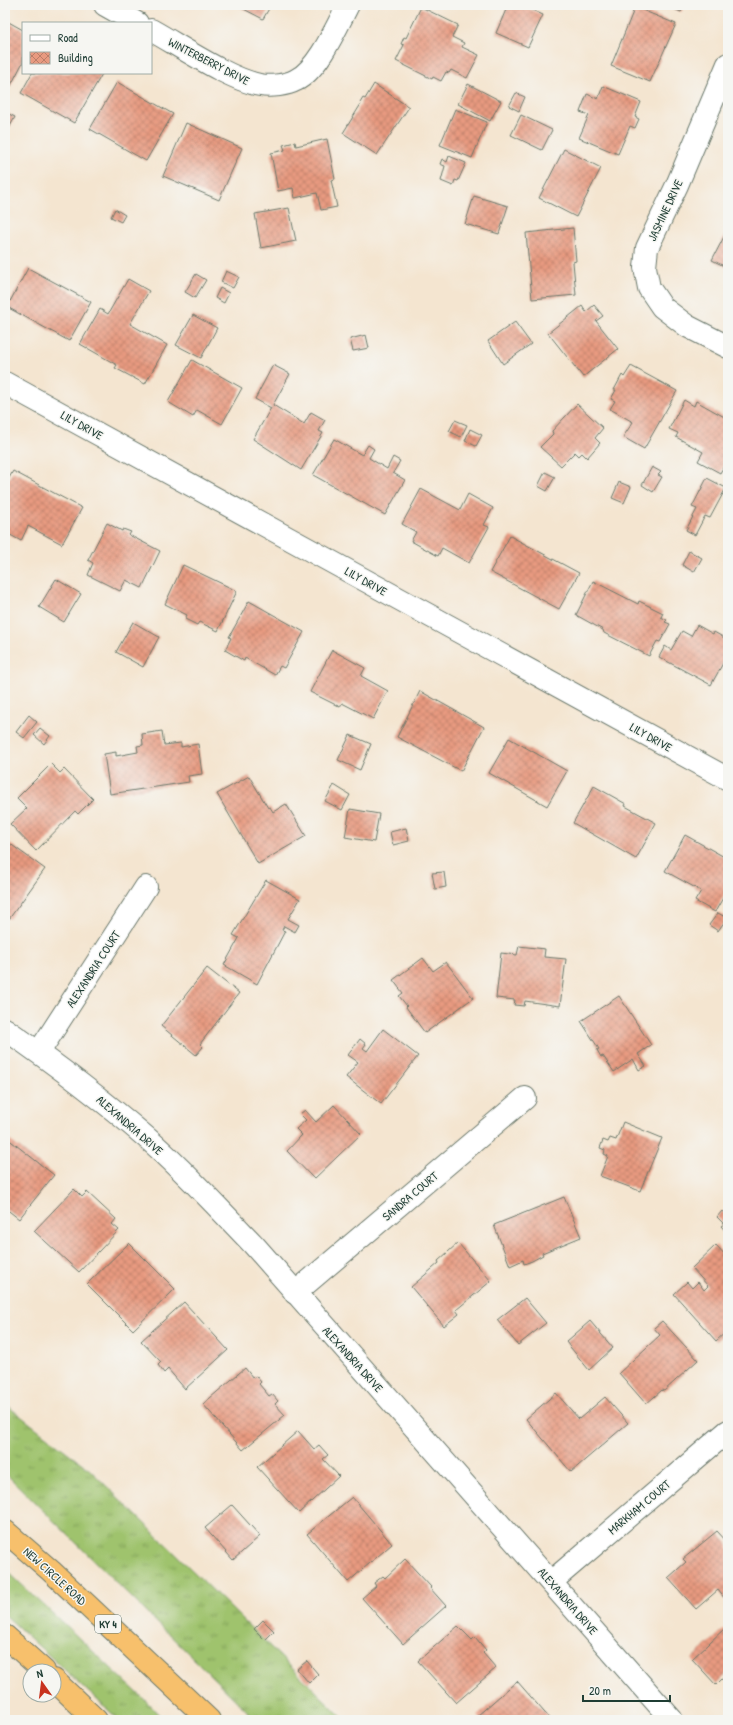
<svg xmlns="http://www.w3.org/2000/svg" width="733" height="1725" viewBox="0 0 733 1725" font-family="'Patrick Hand',sans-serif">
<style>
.grass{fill:url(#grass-tufts);stroke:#5f8050}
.building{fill:url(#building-cross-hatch)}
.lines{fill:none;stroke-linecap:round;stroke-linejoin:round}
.minor-casing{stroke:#6a786b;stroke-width:24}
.tertiary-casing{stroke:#6a786b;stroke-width:24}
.motorway-casing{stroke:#6a786b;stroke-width:24}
.minor{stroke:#fff;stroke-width:22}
.tertiary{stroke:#fff;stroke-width:22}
.motorway{stroke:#f7c06c;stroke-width:22}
.labels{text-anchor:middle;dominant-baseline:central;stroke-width:3;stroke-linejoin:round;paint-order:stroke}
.shield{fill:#f6f6f2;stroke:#60746d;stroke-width:1}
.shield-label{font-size:11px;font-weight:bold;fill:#1f3d34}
.street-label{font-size:12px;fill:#1f3d34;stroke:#f6f6f2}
</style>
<defs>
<pattern id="grass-tufts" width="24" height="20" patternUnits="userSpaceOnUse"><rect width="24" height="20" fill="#9fc36d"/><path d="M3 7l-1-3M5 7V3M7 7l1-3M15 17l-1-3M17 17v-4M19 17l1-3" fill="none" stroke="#81a05a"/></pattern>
<pattern id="building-cross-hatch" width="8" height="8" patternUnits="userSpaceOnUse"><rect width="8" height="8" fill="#e89a80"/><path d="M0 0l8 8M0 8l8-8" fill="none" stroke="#bb7f6a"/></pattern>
</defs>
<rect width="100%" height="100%" fill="#f6f6f2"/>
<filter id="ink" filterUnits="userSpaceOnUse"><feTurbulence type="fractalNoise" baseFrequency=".025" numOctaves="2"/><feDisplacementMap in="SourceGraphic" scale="8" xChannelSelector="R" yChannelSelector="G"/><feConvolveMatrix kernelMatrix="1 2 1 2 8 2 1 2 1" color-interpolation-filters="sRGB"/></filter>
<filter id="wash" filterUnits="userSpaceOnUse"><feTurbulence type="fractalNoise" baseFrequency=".012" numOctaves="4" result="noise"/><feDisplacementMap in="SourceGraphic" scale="16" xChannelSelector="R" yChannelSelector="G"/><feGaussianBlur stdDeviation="0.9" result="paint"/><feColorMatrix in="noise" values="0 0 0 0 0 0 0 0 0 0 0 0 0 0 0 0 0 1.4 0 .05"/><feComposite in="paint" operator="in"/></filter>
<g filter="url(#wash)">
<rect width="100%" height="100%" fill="#f4e5d0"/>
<g class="grass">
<path d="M 5,1404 L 89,1469 L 345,1720 L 256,1720 L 5,1473 Z"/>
<path d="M 5,1569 L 143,1698 L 164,1720 L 119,1720 L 5,1615 Z"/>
</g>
<g id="blocks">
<g class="building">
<path d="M 236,5 L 271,5 L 263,19 Z"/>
<path d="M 508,5 L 521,5 L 543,15 L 528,47 L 496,33 Z"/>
<path d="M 664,5 L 685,5 L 681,12 Z"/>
<path d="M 421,7 L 458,25 L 452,37 L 464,43 L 462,47 L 479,55 L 467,78 L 451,70 L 449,73 L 446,72 L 441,81 L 433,77 L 432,79 L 396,61 L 404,45 L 401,44 L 404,37 L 406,38 Z"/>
<path d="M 635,7 L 676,24 L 650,82 L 611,66 Z"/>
<path d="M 5,20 L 23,30 L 23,62 L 10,87 L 5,85 Z"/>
<path d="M 32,73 L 100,73 L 102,74 L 74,123 L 21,93 Z"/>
<path d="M 117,82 L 173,114 L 146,161 L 90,129 Z"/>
<path d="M 374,84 L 409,107 L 377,155 L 343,133 L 361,104 L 360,103 L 363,98 L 365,99 Z"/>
<path d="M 468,84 L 501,101 L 490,121 L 458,104 Z"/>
<path d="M 603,86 L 641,102 L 635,117 L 639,119 L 635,128 L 630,126 L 618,154 L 579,138 L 589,115 L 580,112 L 587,94 L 598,99 Z"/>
<path d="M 516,93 L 525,97 L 519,111 L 509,106 Z"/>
<path d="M 455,109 L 487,122 L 472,158 L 440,145 Z"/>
<path d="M 5,112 L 15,117 L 8,130 L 5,128 Z"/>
<path d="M 521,115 L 552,130 L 542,150 L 511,135 Z"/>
<path d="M 186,123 L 242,148 L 219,200 L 163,176 Z"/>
<path d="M 327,139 L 335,179 L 331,180 L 337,207 L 321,210 L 317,193 L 295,198 L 293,188 L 278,191 L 271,153 L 285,150 L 283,145 L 295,142 L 296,146 Z"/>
<path d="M 564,149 L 601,168 L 576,217 L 539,198 Z"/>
<path d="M 449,156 L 466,163 L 458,181 L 455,180 L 453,186 L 441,181 L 445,166 L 440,164 L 442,159 L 447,162 Z"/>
<path d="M 474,196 L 508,206 L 499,234 L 465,224 Z"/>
<path d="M 289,208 L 296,241 L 261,248 L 255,214 Z"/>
<path d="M 115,209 L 125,215 L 121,222 L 111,217 Z"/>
<path d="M 573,228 L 576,261 L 573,262 L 576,295 L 532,299 L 526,233 Z"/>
<path d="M 728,229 L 728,268 L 712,260 Z"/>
<path d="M 28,268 L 91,302 L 69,341 L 7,307 Z"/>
<path d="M 226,271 L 239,277 L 233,288 L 221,282 Z"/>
<path d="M 196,274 L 206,280 L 195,298 L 185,292 Z"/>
<path d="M 128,279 L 149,291 L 130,324 L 167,345 L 145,384 L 115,368 L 117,365 L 80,344 L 100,309 L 108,314 Z"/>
<path d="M 220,288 L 229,293 L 224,303 L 215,298 Z"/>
<path d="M 594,305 L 603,316 L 596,321 L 618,349 L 583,377 L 548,333 L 582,306 L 586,312 Z"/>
<path d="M 193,315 L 217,328 L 201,358 L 176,345 Z"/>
<path d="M 515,322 L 531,344 L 503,364 L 488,341 Z"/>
<path d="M 366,335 L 369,348 L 353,351 L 350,339 Z"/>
<path d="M 192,360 L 242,388 L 222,424 L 197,410 L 193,417 L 168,402 Z"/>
<path d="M 273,365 L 290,374 L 273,405 L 304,424 L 311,412 L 325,420 L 319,431 L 323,433 L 301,470 L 253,439 L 271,408 L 255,399 Z"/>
<path d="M 631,366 L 677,391 L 644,449 L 623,437 L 633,422 L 610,409 L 615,401 L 611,399 L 616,390 L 614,390 L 622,375 L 624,377 Z"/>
<path d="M 684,400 L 694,406 L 696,401 L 728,419 L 728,459 L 720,473 L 698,461 L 703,452 L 676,437 L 678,433 L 669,429 Z"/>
<path d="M 577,404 L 603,428 L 595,438 L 600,443 L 587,458 L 582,453 L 579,456 L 575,452 L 561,466 L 540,447 L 553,434 L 552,431 Z"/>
<path d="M 455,420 L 467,425 L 461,437 L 449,431 Z"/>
<path d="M 470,429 L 482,435 L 476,446 L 465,441 Z"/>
<path d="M 334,439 L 362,455 L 368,445 L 374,449 L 369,458 L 387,469 L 393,457 L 400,461 L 393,473 L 405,480 L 385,515 L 313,475 Z"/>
<path d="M 652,467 L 661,472 L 658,475 L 662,477 L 653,492 L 642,485 Z"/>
<path d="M 13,471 L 82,508 L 62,544 L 28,526 L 21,541 L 5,532 L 5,485 Z"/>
<path d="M 545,472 L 555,477 L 547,491 L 538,486 Z"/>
<path d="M 707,478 L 726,488 L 710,518 L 705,516 L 695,535 L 686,530 L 697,509 L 692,507 Z"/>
<path d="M 619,482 L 631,487 L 624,503 L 612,498 Z"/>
<path d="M 421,489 L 460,510 L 468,494 L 493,508 L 484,525 L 489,527 L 469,563 L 442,548 L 438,556 L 411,541 L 416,532 L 402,524 Z"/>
<path d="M 107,523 L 122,531 L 123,529 L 131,532 L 129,535 L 160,551 L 142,588 L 126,580 L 120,591 L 88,575 L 93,563 L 88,560 Z"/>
<path d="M 510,536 L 579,573 L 559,609 L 490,572 Z"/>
<path d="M 689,551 L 702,558 L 694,572 L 682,565 Z"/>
<path d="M 183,565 L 237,591 L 218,631 L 199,622 L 197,625 L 185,619 L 187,615 L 165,604 Z"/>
<path d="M 56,579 L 81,594 L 64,622 L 39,607 Z"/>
<path d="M 593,581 L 638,604 L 639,601 L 663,613 L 661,617 L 667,620 L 665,622 L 670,624 L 660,642 L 657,641 L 649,656 L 604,633 L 603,630 L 576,615 Z"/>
<path d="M 249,601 L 304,632 L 284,668 L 280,666 L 275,675 L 245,658 L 244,661 L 225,650 L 231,638 L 229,637 Z"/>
<path d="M 133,622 L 159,637 L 143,667 L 116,652 Z"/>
<path d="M 697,625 L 713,634 L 714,632 L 728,640 L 728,654 L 711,685 L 659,657 L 665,646 L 671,650 L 682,631 L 691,636 Z"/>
<path d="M 332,650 L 365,668 L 361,676 L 388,691 L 373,719 L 342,703 L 340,707 L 310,692 Z"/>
<path d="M 420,691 L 484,727 L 461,771 L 397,737 Z"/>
<path d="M 29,715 L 37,722 L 24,738 L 16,732 Z"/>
<path d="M 40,728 L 50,736 L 44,744 L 34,735 Z"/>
<path d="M 162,731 L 164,745 L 181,743 L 181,747 L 198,744 L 202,774 L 188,776 L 189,782 L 110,794 L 104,754 L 116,752 L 116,756 L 138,752 L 137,746 L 143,745 L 142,734 Z"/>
<path d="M 350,735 L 371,744 L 360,770 L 338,760 Z"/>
<path d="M 509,738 L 567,771 L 547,806 L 489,773 Z"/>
<path d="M 51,764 L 60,773 L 64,769 L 93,799 L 78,814 L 75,811 L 36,851 L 10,824 L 27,808 L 17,798 Z"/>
<path d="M 249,776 L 268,808 L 270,807 L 273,812 L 286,804 L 306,836 L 258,864 L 217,794 Z"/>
<path d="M 334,785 L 350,795 L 342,810 L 325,801 Z"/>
<path d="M 594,786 L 626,804 L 625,806 L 656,823 L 636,859 L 573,823 Z"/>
<path d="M 350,809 L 379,814 L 374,842 L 345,837 Z"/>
<path d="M 406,828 L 409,841 L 393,845 L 390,832 Z"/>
<path d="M 685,835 L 728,859 L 728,889 L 715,912 L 695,901 L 701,891 L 665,871 Z"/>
<path d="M 9,843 L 45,869 L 9,919 L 5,916 L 5,849 Z"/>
<path d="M 444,872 L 446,887 L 435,889 L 432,873 Z"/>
<path d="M 266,880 L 300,899 L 288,919 L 299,925 L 295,932 L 284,926 L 282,930 L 285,931 L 257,984 L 224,965 L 239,938 L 233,935 Z"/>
<path d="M 718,913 L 727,918 L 718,931 L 709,925 Z"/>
<path d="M 519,946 L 545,949 L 544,957 L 566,959 L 560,1006 L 525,1001 L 524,1006 L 514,1005 L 515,1000 L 496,998 L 501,953 L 517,955 Z"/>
<path d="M 423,958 L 433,971 L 446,962 L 473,998 L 425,1033 L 406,1007 L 407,1006 L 399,996 L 403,993 L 393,980 Z"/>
<path d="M 207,968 L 239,993 L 200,1044 L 203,1047 L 196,1055 L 161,1026 Z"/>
<path d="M 619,996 L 651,1045 L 638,1054 L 646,1066 L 639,1070 L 633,1059 L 614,1072 L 603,1056 L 601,1057 L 597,1050 L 599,1049 L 581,1021 Z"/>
<path d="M 383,1029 L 418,1056 L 381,1104 L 346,1077 L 358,1062 L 348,1055 L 360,1039 L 366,1044 L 363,1048 L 367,1051 Z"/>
<path d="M 334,1105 L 361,1134 L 314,1179 L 287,1151 L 302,1135 L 296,1129 L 306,1120 L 300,1114 L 305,1110 L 316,1122 Z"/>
<path d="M 623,1122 L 662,1138 L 640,1191 L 600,1176 L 608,1156 L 604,1154 L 605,1150 L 600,1148 L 603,1140 L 608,1142 L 610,1138 L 616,1140 Z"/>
<path d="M 7,1138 L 54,1175 L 19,1219 L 5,1208 L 5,1140 Z"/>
<path d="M 74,1189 L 82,1197 L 87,1192 L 116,1219 L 112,1224 L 119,1230 L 79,1272 L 34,1231 Z"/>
<path d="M 564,1197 L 581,1237 L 542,1253 L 543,1255 L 532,1261 L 524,1264 L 523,1260 L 510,1266 L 494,1225 Z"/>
<path d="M 722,1211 L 728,1218 L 728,1234 L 721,1226 L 724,1224 L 717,1217 Z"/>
<path d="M 129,1243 L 175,1289 L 133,1330 L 87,1284 Z"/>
<path d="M 458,1243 L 491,1281 L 456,1310 L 459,1314 L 444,1326 L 411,1287 L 439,1263 L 438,1261 Z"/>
<path d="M 716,1245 L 728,1258 L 728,1330 L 716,1341 L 674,1294 L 687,1282 L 692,1288 L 698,1282 L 704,1290 L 708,1286 L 692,1268 Z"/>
<path d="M 525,1298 L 546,1323 L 518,1345 L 497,1320 Z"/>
<path d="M 184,1302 L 228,1350 L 185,1389 L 168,1369 L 164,1373 L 158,1365 L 161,1362 L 141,1341 Z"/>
<path d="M 590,1321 L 613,1348 L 589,1370 L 566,1342 Z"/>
<path d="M 662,1321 L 698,1360 L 664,1391 L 662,1390 L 646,1404 L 619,1373 L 660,1335 L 654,1328 Z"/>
<path d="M 245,1368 L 253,1378 L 256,1376 L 261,1382 L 259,1384 L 269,1396 L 272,1394 L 278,1401 L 275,1404 L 285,1415 L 243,1450 L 203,1404 Z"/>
<path d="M 556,1393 L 579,1419 L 605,1397 L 628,1423 L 571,1472 L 526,1419 Z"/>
<path d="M 298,1431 L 314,1449 L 319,1445 L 328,1455 L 323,1459 L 339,1476 L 299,1513 L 257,1467 Z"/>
<path d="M 352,1497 L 392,1544 L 348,1582 L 307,1534 Z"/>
<path d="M 232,1505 L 260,1536 L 233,1560 L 205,1528 Z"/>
<path d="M 717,1531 L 728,1543 L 728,1596 L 725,1599 L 718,1590 L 696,1609 L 668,1578 L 686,1562 L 683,1559 Z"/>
<path d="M 405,1559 L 431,1587 L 430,1588 L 446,1606 L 403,1644 L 362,1598 L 376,1586 L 374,1583 L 383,1576 L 385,1578 Z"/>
<path d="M 263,1620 L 274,1631 L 265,1640 L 254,1629 Z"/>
<path d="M 458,1626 L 472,1640 L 475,1637 L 486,1650 L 483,1653 L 496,1668 L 456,1703 L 418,1661 Z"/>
<path d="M 725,1628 L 728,1632 L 728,1673 L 716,1685 L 692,1659 Z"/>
<path d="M 307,1661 L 318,1674 L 309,1683 L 297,1669 Z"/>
<path d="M 517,1681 L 551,1720 L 481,1720 L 477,1716 Z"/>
</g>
</g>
</g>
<g filter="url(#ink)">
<use href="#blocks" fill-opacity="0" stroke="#6a786b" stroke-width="1"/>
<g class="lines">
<g class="minor-casing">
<g id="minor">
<path d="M 105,5 L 137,23"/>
<path d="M 151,30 C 180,46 230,80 260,85 C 271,87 287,85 296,80 C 318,70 337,26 348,5"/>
<path d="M 728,64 L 677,185 L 647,248 L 645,267 L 649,288 L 662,307 L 687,326 L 728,347"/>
<path d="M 5,383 L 728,779"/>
<path d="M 39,1052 L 146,887"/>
<path d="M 295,1293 L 525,1098"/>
<path d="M 551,1582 L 728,1431"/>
</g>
</g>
<g class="tertiary-casing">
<path id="tertiary" d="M 5,1029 C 54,1063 102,1099 147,1138 C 185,1171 218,1208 253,1244 L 672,1720"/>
</g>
<g class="motorway-casing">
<g id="motorway">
<path d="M 5,1531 L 51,1571 L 209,1720"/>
<path d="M 5,1636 L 44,1671"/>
<path d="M 54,1680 L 96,1720"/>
</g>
</g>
<use href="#minor" class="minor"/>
<use href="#tertiary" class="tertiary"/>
<use href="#motorway" class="motorway"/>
</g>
</g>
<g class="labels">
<rect class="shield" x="95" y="1615" width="26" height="18" rx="3"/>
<g class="shield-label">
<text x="108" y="1624">KY 4</text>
</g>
<g class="street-label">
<text transform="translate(209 61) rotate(27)">WINTERBERRY DRIVE</text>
<text transform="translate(665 210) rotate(-65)">JASMINE DRIVE</text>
<text transform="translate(82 425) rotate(29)">LILY DRIVE</text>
<text transform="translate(366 581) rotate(29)">LILY DRIVE</text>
<text transform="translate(651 737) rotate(29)">LILY DRIVE</text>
<text transform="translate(93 969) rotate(-57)">ALEXANDRIA COURT</text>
<text transform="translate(130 1125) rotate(41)">ALEXANDRIA DRIVE</text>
<text transform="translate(410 1196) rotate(-40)">SANDRA COURT</text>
<text transform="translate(353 1359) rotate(48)">ALEXANDRIA DRIVE</text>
<text transform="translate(639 1507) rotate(-40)">MARKHAM COURT</text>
<text transform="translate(55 1576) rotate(42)">NEW CIRCLE ROAD</text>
<text transform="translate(568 1601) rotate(49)">ALEXANDRIA DRIVE</text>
</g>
</g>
<rect width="733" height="1725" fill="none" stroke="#f6f6f2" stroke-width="20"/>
<rect x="22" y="22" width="130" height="52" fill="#f6f6f2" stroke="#a0aca6"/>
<rect x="30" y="35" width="20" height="6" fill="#ffffff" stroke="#a0aca6"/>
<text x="58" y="42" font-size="12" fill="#1f3d34">Road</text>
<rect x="30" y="52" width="20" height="12" fill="url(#building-cross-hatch)" stroke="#a0aca6"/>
<text x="58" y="62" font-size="12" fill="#1f3d34">Building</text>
<g transform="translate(42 1683) rotate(346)"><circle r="19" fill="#f6f6f2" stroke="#a0aca6"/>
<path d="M0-3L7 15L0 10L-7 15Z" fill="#c8321e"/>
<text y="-6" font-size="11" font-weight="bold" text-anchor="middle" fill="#1f3d34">N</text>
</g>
<path d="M583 1695v6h87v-6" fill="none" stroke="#1f3d34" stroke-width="2"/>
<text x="589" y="1695" font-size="12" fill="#1f3d34" stroke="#f6f6f2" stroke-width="3" paint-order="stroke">20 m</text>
</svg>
